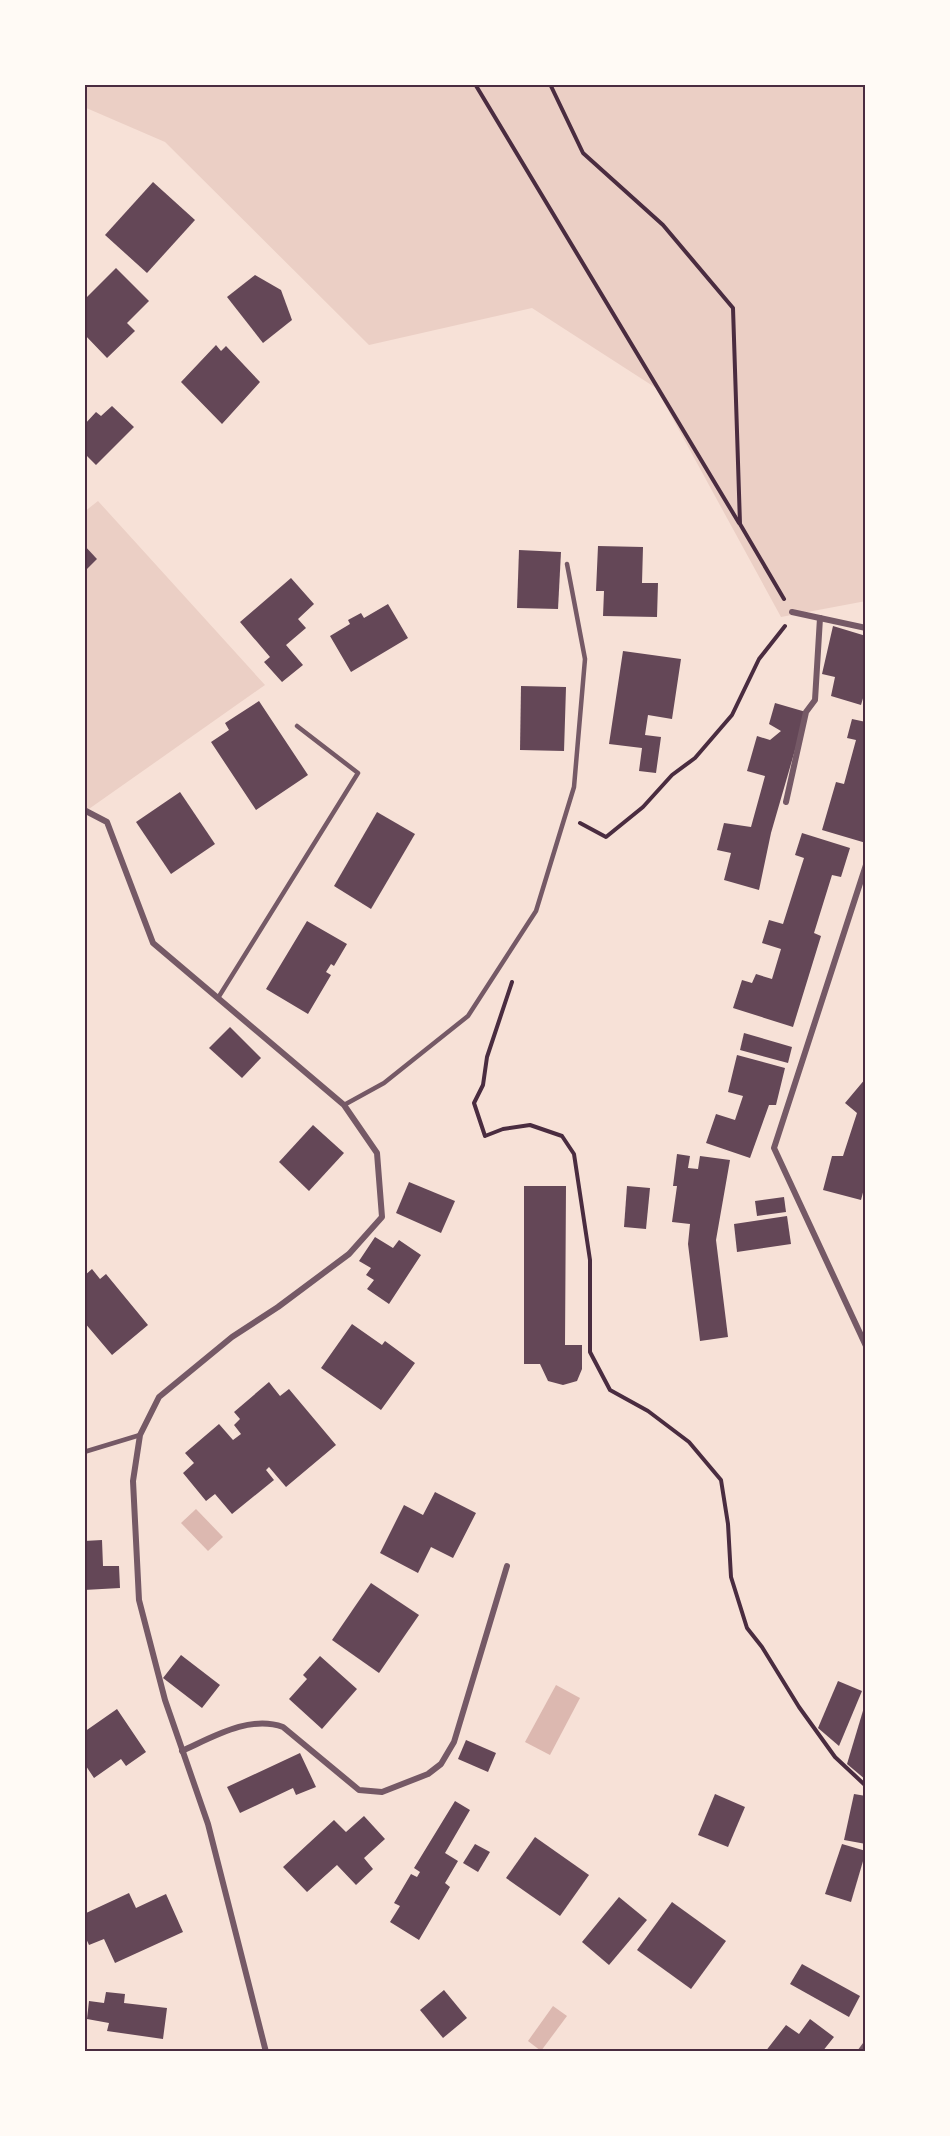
<svg xmlns="http://www.w3.org/2000/svg" width="950" height="2136" viewBox="0 0 950 2136" font-family="Literata,serif">
<style>
.green{fill:#ebcfc5}
.water{fill:#dcb8b0}
.building{fill:#644757}
.lines{fill:none;stroke-linecap:round;stroke-linejoin:round}
.path{stroke:#4a2c40;stroke-width:4}
.service{stroke:#755966;stroke-width:4.5}
.minor{stroke:#755966;stroke-width:6}
.neatline{fill:none;stroke:#4a2c40;stroke-width:2}
</style>
<rect width="100%" height="100%" fill="#f7e1d7"/>
<g class="green">
<path d="M 84,84 L 866,84 L 866,601 L 781,617 L 656,388 L 532,308 L 369,345 L 165,142 L 84,107 Z"/>
<path d="M 98,501 L 265,685 L 86,811 L 84,810 L 84,572 L 97,559 L 84,545 L 84,512 Z"/>
</g>
<g class="water">
<path d="M 196,1509 L 223,1537 L 208,1551 L 181,1523 Z"/>
<path d="M 556,1685 L 580,1698 L 550,1755 L 525,1742 Z"/>
<path d="M 553,2006 L 567,2016 L 541,2051 L 528,2041 Z"/>
</g>
<g class="building">
<path d="M 153,182 L 195,220 L 147,273 L 105,235 Z"/>
<path d="M 116,268 L 149,301 L 127,323 L 135,331 L 107,358 L 84,334 L 84,300 Z"/>
<path d="M 255,275 L 281,290 L 292,320 L 263,343 L 227,297 Z"/>
<path d="M 216,345 L 221,351 L 226,346 L 260,382 L 222,424 L 181,382 Z"/>
<path d="M 112,406 L 134,427 L 96,465 L 87,456 L 84,460 L 84,425 L 96,412 L 101,416 Z"/>
<path d="M 84,545 L 97,559 L 84,572 Z"/>
<path d="M 598,546 L 643,547 L 642,583 L 658,583 L 657,617 L 603,616 L 604,591 L 596,591 Z"/>
<path d="M 519,550 L 561,552 L 558,609 L 517,608 Z"/>
<path d="M 291,578 L 314,604 L 298,619 L 306,628 L 286,645 L 303,665 L 282,682 L 264,662 L 270,657 L 240,622 Z"/>
<path d="M 388,604 L 408,638 L 351,672 L 330,636 L 350,624 L 348,620 L 361,613 L 364,618 Z"/>
<path d="M 833,626 L 866,636 L 866,688 L 861,705 L 831,696 L 835,677 L 822,674 Z"/>
<path d="M 623,651 L 681,659 L 672,719 L 648,715 L 645,735 L 661,737 L 656,773 L 639,771 L 642,748 L 609,744 Z"/>
<path d="M 521,686 L 566,687 L 564,751 L 520,750 Z"/>
<path d="M 259,701 L 308,775 L 256,810 L 211,742 L 229,730 L 225,723 Z"/>
<path d="M 775,703 L 806,712 L 771,833 L 759,890 L 724,880 L 731,853 L 717,850 L 724,823 L 751,827 L 765,776 L 747,771 L 757,736 L 770,740 L 781,731 L 769,724 Z"/>
<path d="M 852,719 L 866,722 L 866,843 L 822,830 L 836,782 L 844,784 L 856,740 L 847,738 Z"/>
<path d="M 180,792 L 215,844 L 171,874 L 136,822 Z"/>
<path d="M 377,812 L 415,834 L 371,909 L 334,886 Z"/>
<path d="M 802,833 L 850,848 L 841,877 L 832,875 L 814,933 L 821,936 L 793,1027 L 733,1008 L 742,980 L 752,983 L 756,974 L 772,979 L 781,949 L 762,943 L 769,920 L 783,924 L 804,858 L 795,855 Z"/>
<path d="M 307,921 L 347,944 L 334,966 L 331,964 L 326,972 L 331,975 L 308,1014 L 266,989 Z"/>
<path d="M 230,1027 L 261,1058 L 242,1078 L 209,1048 Z"/>
<path d="M 744,1033 L 792,1047 L 788,1063 L 740,1050 Z"/>
<path d="M 737,1055 L 785,1068 L 776,1105 L 769,1105 L 750,1158 L 706,1143 L 716,1114 L 735,1120 L 743,1096 L 728,1092 Z"/>
<path d="M 866,1078 L 866,1181 L 861,1200 L 823,1190 L 832,1156 L 843,1156 L 857,1113 L 845,1103 Z"/>
<path d="M 313,1125 L 344,1153 L 309,1191 L 279,1162 Z"/>
<path d="M 677,1154 L 690,1156 L 688,1168 L 698,1169 L 700,1156 L 730,1160 L 716,1240 L 728,1337 L 700,1341 L 688,1244 L 690,1224 L 672,1222 L 677,1186 L 673,1186 Z"/>
<path d="M 409,1182 L 455,1201 L 441,1233 L 396,1213 Z"/>
<path d="M 524,1186 L 566,1186 L 565,1345 L 582,1345 L 582,1369 L 577,1381 L 563,1385 L 548,1381 L 540,1364 L 524,1364 Z"/>
<path d="M 627,1186 L 650,1188 L 646,1229 L 624,1227 Z"/>
<path d="M 784,1197 L 786,1212 L 757,1216 L 755,1201 Z"/>
<path d="M 787,1216 L 791,1244 L 737,1252 L 734,1224 Z"/>
<path d="M 375,1237 L 393,1248 L 399,1240 L 421,1255 L 389,1304 L 367,1289 L 374,1280 L 366,1275 L 371,1268 L 359,1261 Z"/>
<path d="M 92,1269 L 100,1279 L 106,1274 L 148,1325 L 112,1355 L 84,1322 L 84,1276 Z"/>
<path d="M 352,1324 L 382,1345 L 385,1341 L 415,1363 L 381,1410 L 321,1368 Z"/>
<path d="M 269,1382 L 280,1396 L 289,1389 L 336,1445 L 286,1487 L 269,1467 L 266,1470 L 274,1480 L 232,1514 L 215,1494 L 206,1501 L 183,1473 L 194,1463 L 185,1453 L 219,1424 L 233,1440 L 241,1434 L 234,1425 L 240,1419 L 234,1412 Z"/>
<path d="M 435,1492 L 476,1513 L 453,1558 L 431,1547 L 418,1573 L 380,1553 L 404,1505 L 423,1515 Z"/>
<path d="M 102,1540 L 103,1566 L 119,1566 L 120,1588 L 84,1590 L 84,1541 Z"/>
<path d="M 371,1583 L 419,1615 L 379,1673 L 332,1640 Z"/>
<path d="M 181,1655 L 220,1685 L 202,1708 L 163,1678 Z"/>
<path d="M 320,1656 L 357,1689 L 322,1729 L 289,1699 L 307,1679 L 303,1675 Z"/>
<path d="M 838,1681 L 862,1691 L 839,1746 L 818,1728 Z"/>
<path d="M 865,1704 L 866,1704 L 866,1780 L 847,1764 Z"/>
<path d="M 117,1709 L 146,1752 L 126,1766 L 121,1759 L 94,1778 L 84,1763 L 84,1732 Z"/>
<path d="M 466,1740 L 496,1753 L 488,1772 L 458,1759 Z"/>
<path d="M 300,1753 L 316,1787 L 296,1795 L 293,1788 L 240,1813 L 227,1787 Z"/>
<path d="M 715,1794 L 745,1807 L 728,1847 L 698,1835 Z"/>
<path d="M 854,1794 L 866,1796 L 866,1844 L 844,1840 Z"/>
<path d="M 455,1801 L 470,1810 L 445,1853 L 458,1861 L 445,1883 L 450,1887 L 419,1940 L 390,1922 L 400,1906 L 394,1903 L 411,1874 L 417,1877 L 420,1872 L 414,1868 Z"/>
<path d="M 364,1816 L 385,1839 L 364,1858 L 373,1869 L 356,1885 L 337,1865 L 307,1892 L 283,1867 L 334,1820 L 346,1832 Z"/>
<path d="M 535,1837 L 589,1875 L 560,1916 L 506,1878 Z"/>
<path d="M 475,1844 L 490,1852 L 478,1872 L 463,1863 Z"/>
<path d="M 842,1844 L 866,1851 L 851,1902 L 825,1894 Z"/>
<path d="M 129,1893 L 136,1908 L 166,1894 L 183,1932 L 115,1963 L 104,1939 L 89,1945 L 84,1934 L 84,1914 Z"/>
<path d="M 619,1897 L 647,1920 L 609,1965 L 582,1942 Z"/>
<path d="M 672,1902 L 726,1941 L 691,1989 L 637,1950 Z"/>
<path d="M 802,1964 L 860,1996 L 849,2017 L 790,1984 Z"/>
<path d="M 444,1990 L 467,2018 L 443,2038 L 420,2010 Z"/>
<path d="M 106,1992 L 125,1994 L 124,2003 L 167,2008 L 163,2039 L 107,2031 L 109,2023 L 87,2019 L 89,2001 L 104,2003 Z"/>
<path d="M 810,2019 L 834,2037 L 822,2052 L 765,2052 L 786,2025 L 799,2034 Z"/>
</g>
<g class="lines">
<g class="path">
<path d="M 475,84 L 739,523"/>
<path d="M 550,84 L 583,153 L 663,225 L 733,308 L 740,524 L 784,599"/>
<path d="M 580,823 L 606,837 L 643,807 L 672,775 L 695,758 L 732,715 L 759,659 L 785,626"/>
<path d="M 512,982 L 487,1057 L 483,1085 L 474,1103 L 485,1136 L 503,1129 L 530,1125 L 562,1136 L 574,1154 L 590,1260 L 590,1352 L 610,1390 L 648,1411 L 689,1442 L 721,1480 L 728,1524 L 731,1577 L 747,1628 L 762,1647 L 799,1707 L 835,1757 L 866,1786"/>
</g>
<g class="service">
<path d="M 218,998 L 358,773 L 297,726"/>
<path d="M 344,1105 L 384,1083 L 468,1016 L 536,911 L 574,787 L 585,659 L 567,564"/>
<path d="M 84,1452 L 140,1435"/>
</g>
<g class="minor">
<path d="M 792,612 L 866,628"/>
<path d="M 786,802 L 806,712 L 815,700 L 820,618"/>
<path d="M 84,810 L 107,822 L 153,943 L 344,1105 L 377,1153 L 382,1217 L 349,1254 L 278,1307 L 232,1337 L 159,1397 L 140,1435 L 133,1481 L 139,1600 L 165,1700 L 208,1824 L 266,2052"/>
<path d="M 866,865 L 774,1148 L 866,1346"/>
<path d="M 182,1751 C 213,1737 249,1715 283,1727 L 359,1790 L 382,1792 L 428,1774 L 441,1764 L 454,1742 L 507,1566"/>
<path d="M 860,2052 L 866,2044"/>
</g>
</g>
<rect width="950" height="2136" fill="none" stroke="#fffaf5" stroke-width="171"/>
<rect x="86" y="86" width="778" height="1964" class="neatline"/>
</svg>
